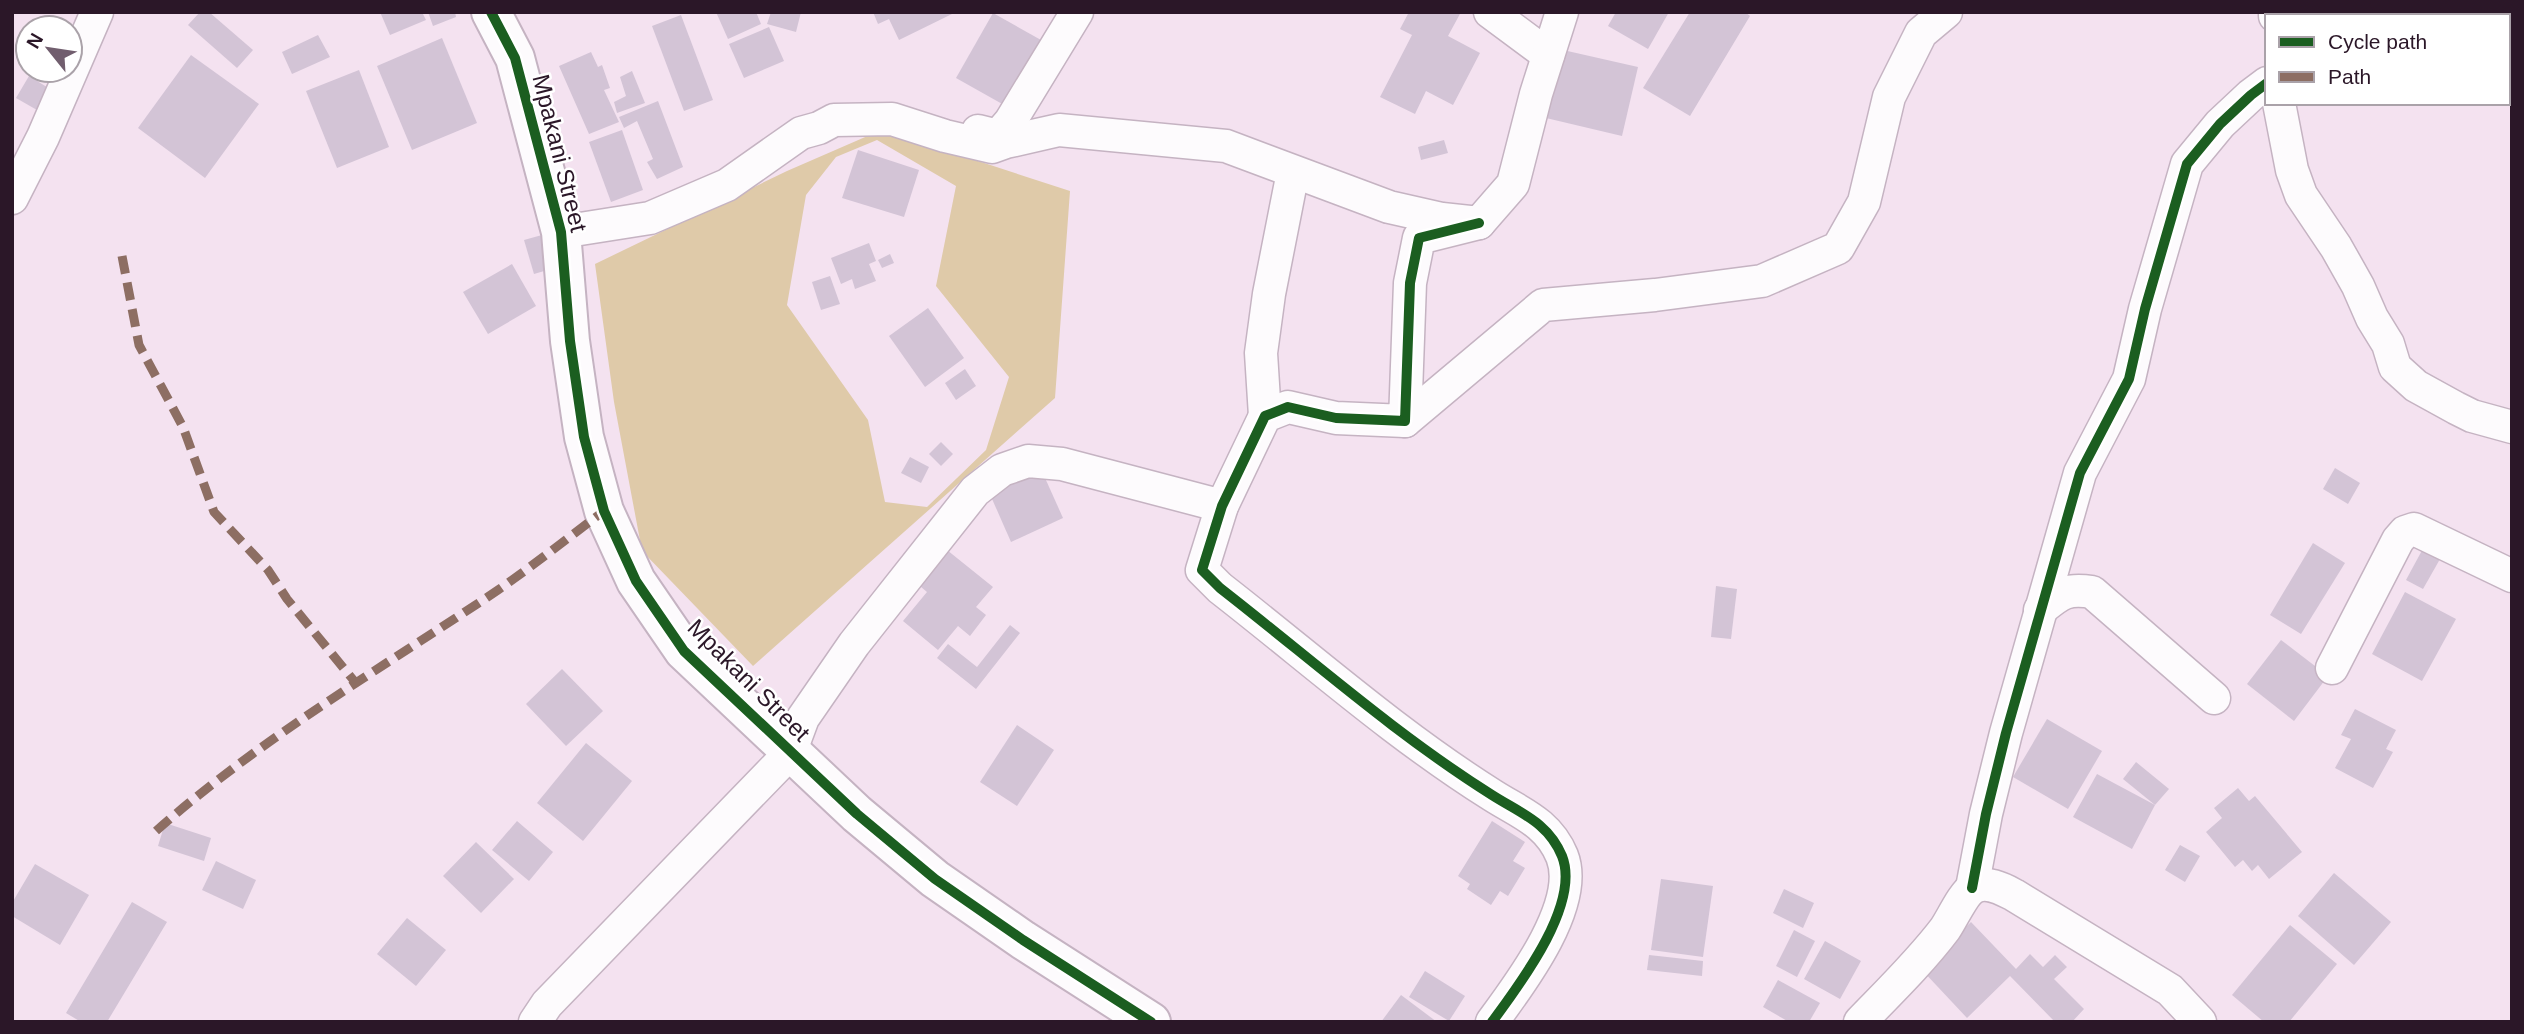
<svg xmlns="http://www.w3.org/2000/svg" width="2524" height="1034" viewBox="0 0 2524 1034" font-family="Arial,sans-serif">
<style>
.green{fill:#dfcaa9;fill-rule:evenodd}
.building{fill:#d3c4d6}
.lines{fill:none;stroke-linecap:round;stroke-linejoin:round}
.minor-casing{stroke:#c5b3c2;stroke-width:35}
.tertiary-casing{stroke:#c5b3c2;stroke-width:42}
.minor{stroke:#fdfbfd;stroke-width:32}
.tertiary{stroke:#fdfbfd;stroke-width:38}
.quiet{stroke:#8d6e63;stroke-width:9;stroke-dasharray:18 9;stroke-linecap:butt}
.cycleway-casing{stroke:#fff;stroke-width:15}
.cycleway{stroke:#1b5e20;stroke-width:10}
.labels{text-anchor:middle;dominant-baseline:central;stroke-width:5;stroke-linejoin:round;paint-order:stroke}
.street-label{font-size:24px;fill:#2b1728;stroke:#fff}
</style>
<rect width="100%" height="100%" fill="#f4e2f0"/>
<path class="green" d="M 879,131 L 895,134 L 1070,191 L 1055,398 L 753,666 L 642,551 L 614,402 L 595,264 L 787,171 ZM 877,140 L 956,186 L 936,286 L 1009,377 L 986,450 L 927,507 L 885,502 L 868,420 L 787,305 L 806,195 L 836,157 Z"/>
<g class="building">
<path d="M 200,12 L 209,12 L 253,50 L 237,68 L 188,25 Z"/>
<path d="M 380,12 L 422,12 L 426,20 L 390,35 Z"/>
<path d="M 428,12 L 455,12 L 456,17 L 433,26 Z"/>
<path d="M 716,12 L 756,12 L 761,24 L 728,39 Z"/>
<path d="M 771,12 L 801,12 L 796,32 L 767,24 Z"/>
<path d="M 873,12 L 951,12 L 952,14 L 899,40 L 889,19 L 878,24 Z"/>
<path d="M 1409,12 L 1461,12 L 1448,36 L 1480,53 L 1453,105 L 1426,91 L 1415,114 L 1380,97 L 1412,35 L 1400,29 Z"/>
<path d="M 1616,12 L 1669,12 L 1648,49 L 1608,26 Z"/>
<path d="M 1690,12 L 1745,12 L 1750,16 L 1690,116 L 1643,88 Z"/>
<path d="M 993,13 L 1041,40 L 1004,105 L 956,78 Z"/>
<path d="M 681,15 L 713,100 L 684,111 L 652,26 Z"/>
<path d="M 769,27 L 784,61 L 744,78 L 729,44 Z"/>
<path d="M 318,35 L 330,57 L 292,74 L 282,52 Z"/>
<path d="M 442,38 L 477,123 L 412,150 L 377,66 Z"/>
<path d="M 1563,50 L 1638,67 L 1622,136 L 1546,118 Z"/>
<path d="M 591,52 L 598,67 L 602,65 L 610,88 L 604,90 L 619,122 L 589,134 L 559,66 Z"/>
<path d="M 191,55 L 259,104 L 205,178 L 138,128 Z"/>
<path d="M 359,70 L 389,147 L 337,168 L 306,91 Z"/>
<path d="M 632,71 L 645,103 L 617,113 L 614,102 L 626,96 L 620,77 Z"/>
<path d="M 29,76 L 50,89 L 37,110 L 16,98 Z"/>
<path d="M 658,101 L 683,167 L 657,179 L 647,162 L 653,159 L 637,121 L 624,128 L 619,117 Z"/>
<path d="M 622,130 L 643,190 L 611,202 L 589,142 Z"/>
<path d="M 1444,140 L 1448,153 L 1421,160 L 1418,147 Z"/>
<path d="M 858,150 L 919,170 L 904,217 L 842,198 Z"/>
<path d="M 542,235 L 551,269 L 534,274 L 524,240 Z"/>
<path d="M 869,243 L 876,261 L 869,264 L 876,281 L 855,289 L 852,279 L 841,284 L 831,258 Z"/>
<path d="M 890,254 L 894,263 L 882,268 L 878,260 Z"/>
<path d="M 512,264 L 536,306 L 488,334 L 463,292 Z"/>
<path d="M 830,276 L 840,304 L 821,310 L 812,282 Z"/>
<path d="M 928,308 L 964,358 L 925,387 L 889,336 Z"/>
<path d="M 965,369 L 976,386 L 956,400 L 945,383 Z"/>
<path d="M 941,442 L 953,454 L 941,466 L 929,454 Z"/>
<path d="M 910,457 L 929,467 L 921,483 L 901,473 Z"/>
<path d="M 2335,468 L 2360,483 L 2348,504 L 2323,489 Z"/>
<path d="M 1041,469 L 1063,518 L 1011,542 L 989,492 Z"/>
<path d="M 2313,543 L 2345,563 L 2301,634 L 2270,615 Z"/>
<path d="M 2426,543 L 2444,552 L 2423,589 L 2406,580 Z"/>
<path d="M 942,546 L 993,587 L 976,607 L 986,615 L 970,636 L 958,626 L 938,650 L 903,621 L 927,592 L 914,581 Z"/>
<path d="M 1716,586 L 1737,589 L 1731,639 L 1711,637 Z"/>
<path d="M 2405,592 L 2456,619 L 2422,681 L 2372,654 Z"/>
<path d="M 1010,625 L 1020,633 L 976,689 L 937,658 L 948,644 L 977,667 Z"/>
<path d="M 2281,640 L 2328,676 L 2294,721 L 2247,684 Z"/>
<path d="M 562,669 L 603,711 L 566,746 L 526,704 Z"/>
<path d="M 2355,709 L 2396,730 L 2386,749 L 2393,752 L 2373,788 L 2335,768 L 2351,739 L 2341,735 Z"/>
<path d="M 2047,719 L 2102,751 L 2068,809 L 2013,777 Z"/>
<path d="M 1017,725 L 1054,750 L 1017,806 L 980,782 Z"/>
<path d="M 586,743 L 632,781 L 583,841 L 537,803 Z"/>
<path d="M 2136,762 L 2169,789 L 2155,805 L 2123,779 Z"/>
<path d="M 2097,774 L 2155,805 L 2132,849 L 2073,817 Z"/>
<path d="M 2238,788 L 2249,801 L 2255,796 L 2302,852 L 2269,879 L 2258,865 L 2252,871 L 2243,860 L 2235,867 L 2206,832 L 2222,818 L 2214,808 Z"/>
<path d="M 517,821 L 553,852 L 529,881 L 492,850 Z"/>
<path d="M 1492,821 L 1525,842 L 1513,861 L 1525,868 L 1508,896 L 1500,891 L 1491,905 L 1467,889 L 1470,884 L 1458,876 Z"/>
<path d="M 165,823 L 211,838 L 204,861 L 158,846 Z"/>
<path d="M 476,842 L 514,879 L 481,913 L 443,876 Z"/>
<path d="M 2180,845 L 2200,856 L 2185,882 L 2165,870 Z"/>
<path d="M 216,861 L 256,880 L 243,909 L 202,890 Z"/>
<path d="M 35,864 L 89,895 L 60,945 L 12,916 L 12,903 Z"/>
<path d="M 2334,873 L 2391,922 L 2354,965 L 2298,916 Z"/>
<path d="M 1661,879 L 1713,886 L 1703,957 L 1651,950 Z"/>
<path d="M 1784,889 L 1814,903 L 1803,928 L 1773,913 Z"/>
<path d="M 132,902 L 167,922 L 107,1022 L 81,1022 L 66,1013 Z"/>
<path d="M 407,918 L 446,950 L 416,986 L 377,954 Z"/>
<path d="M 1971,922 L 2016,969 L 2030,954 L 2043,967 L 2055,955 L 2067,967 L 2054,979 L 2084,1009 L 2072,1022 L 2055,1022 L 2010,976 L 1967,1018 L 1922,970 Z"/>
<path d="M 2290,925 L 2337,964 L 2289,1022 L 2264,1022 L 2232,995 Z"/>
<path d="M 1794,930 L 1815,941 L 1797,977 L 1776,966 Z"/>
<path d="M 1825,941 L 1861,961 L 1840,999 L 1804,979 Z"/>
<path d="M 1649,955 L 1703,961 L 1702,976 L 1647,970 Z"/>
<path d="M 1425,971 L 1465,996 L 1449,1021 L 1409,997 Z"/>
<path d="M 1778,980 L 1820,1003 L 1809,1022 L 1789,1022 L 1763,1007 Z"/>
<path d="M 1401,995 L 1437,1022 L 1381,1022 Z"/>
</g>
<g class="lines">
<g class="minor-casing">
<g id="minor">
<path d="M 1490,12 L 1548,55"/>
<path d="M 2275,12 L 2275,16"/>
<path d="M 2279,103 L 2292,170 L 2301,195 L 2336,247 L 2358,286 L 2372,318 L 2388,344 L 2395,367 L 2416,386 L 2456,408 L 2472,416 L 2512,427"/>
<path d="M 978,131 L 998,136 L 1010,122 L 1077,12"/>
<path d="M 12,198 L 43,137 L 97,12"/>
<path d="M 1479,223 L 1419,238 L 1410,283 L 1405,421 L 1336,418 L 1288,407 L 1265,416 L 1222,506 L 1202,570 L 1220,588 C 1310,658 1395,734 1492,795 C 1520,813 1548,822 1562,856 C 1581,904 1520,984 1492,1022"/>
<path d="M 561,232 L 650,218 L 727,185 L 801,133 L 819,128 L 834,120 L 892,119 L 945,136 L 992,147 L 1006,142 L 1059,130 L 1226,146 L 1389,207 L 1442,219 L 1479,223 L 1513,184 L 1536,94 L 1562,12"/>
<path d="M 1265,416 L 1261,353 L 1269,294 L 1293,172"/>
<path d="M 1405,421 L 1543,305 L 1655,295 L 1762,281 L 1838,248 L 1864,202 L 1889,97 L 1921,33 L 1946,12"/>
<path d="M 2040,610 C 2060,594 2065,588 2092,592 L 2214,698"/>
<path d="M 2332,668 L 2398,540 L 2405,532 L 2414,529 L 2512,576"/>
<path d="M 1972,888 L 1986,814 L 2006,733 L 2080,473 L 2129,379 L 2145,309 L 2187,164 L 2220,124 L 2251,95 L 2267,83"/>
<path d="M 535,1022 L 547,1004 L 790,753 L 803,718 L 854,644 L 975,491 L 1002,470 L 1028,461 L 1062,464 L 1222,506"/>
<path d="M 1860,1022 C 1889,992 1920,962 1945,929 C 1952,919 1963,894 1973,888 C 1985,880 2003,889 2014,895 L 2170,990 L 2200,1022"/>
</g>
</g>
<g class="tertiary-casing">
<path id="tertiary" d="M 491,12 L 515,58 L 561,232 L 570,341 L 584,437 L 604,511 L 636,581 L 684,651 L 857,814 L 935,879 L 1023,940 L 1151,1022"/>
</g>
<use href="#minor" class="minor"/>
<use href="#tertiary" class="tertiary"/>
<g class="quiet">
<path d="M 122,256 L 139,345 L 183,427 L 214,512 L 268,570 L 287,599 L 355,682"/>
<path d="M 156,831 C 261,738 382,668 498,590 C 534,565 569,537 604,511"/>
</g>
<g class="cycleway-casing">
<g id="cycleway">
<path d="M 491,12 L 515,58 L 561,232 L 570,341 L 584,437 L 604,511 L 636,581 L 684,651 L 857,814 L 935,879 L 1023,940 L 1151,1022"/>
<path d="M 1479,223 L 1419,238 L 1410,283 L 1405,421 L 1336,418 L 1288,407 L 1265,416 L 1222,506 L 1202,570 L 1220,588 C 1310,658 1395,734 1492,795 C 1520,813 1548,822 1562,856 C 1581,904 1520,984 1492,1022"/>
<path d="M 1972,888 L 1986,814 L 2006,733 L 2080,473 L 2129,379 L 2145,309 L 2187,164 L 2220,124 L 2251,95 L 2267,83"/>
</g>
</g>
<use href="#cycleway" class="cycleway"/>
</g>
<g class="labels">
<g class="street-label">
<text transform="translate(560 153) rotate(76)">Mpakani Street</text>
<text transform="translate(749 680) rotate(45)">Mpakani Street</text>
</g>
</g>
<rect width="2524" height="1034" fill="none" stroke="#2b1728" stroke-width="28"/>
<rect x="2265" y="14" width="245" height="91" fill="#ffffff" stroke="#aaa2a9" stroke-width="2"/>
<rect x="2279" y="37" width="35" height="10" fill="#1b5e20" stroke="#aaa2a9" stroke-width="2"/>
<text x="2328" y="49" font-size="21" fill="#2b1728">Cycle path</text>
<rect x="2279" y="72" width="35" height="10" fill="#8d6e63" stroke="#aaa2a9" stroke-width="2"/>
<text x="2328" y="84" font-size="21" fill="#2b1728">Path</text>
<g transform="translate(49 49) rotate(300)"><circle r="33" fill="#ffffff" stroke="#aaa2a9" stroke-width="2"/>
<path d="M0-5L12 26L0 18L-12 26Z" fill="#715e6e"/>
<text y="-10" font-size="19" font-weight="bold" text-anchor="middle" fill="#2b1728">N</text>
</g>
</svg>
